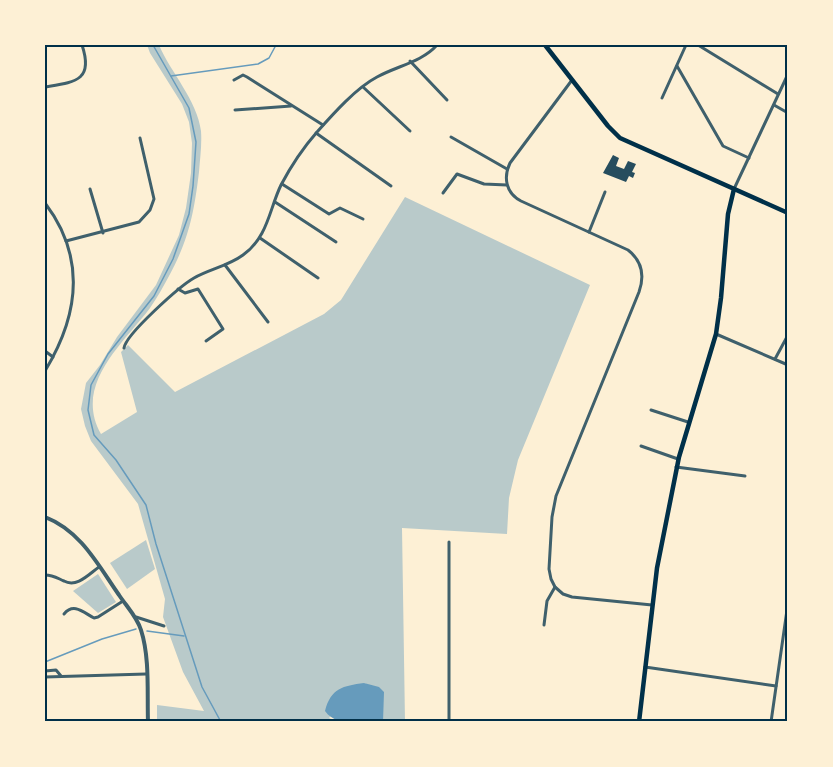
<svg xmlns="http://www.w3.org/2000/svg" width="833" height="767" viewBox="0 0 833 767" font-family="Montserrat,sans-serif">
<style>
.green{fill:#b9caca}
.water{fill:#669bbc}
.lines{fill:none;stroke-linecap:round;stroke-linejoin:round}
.stream{stroke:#669bbc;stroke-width:1.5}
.building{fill:#264d5e}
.minor{stroke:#3f606c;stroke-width:3}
.tertiary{stroke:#3f606c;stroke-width:4}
.secondary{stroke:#003049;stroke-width:4.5}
.neatline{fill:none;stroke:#003049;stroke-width:2}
</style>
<rect width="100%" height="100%" fill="#fdf0d5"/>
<g class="green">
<path d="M 147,45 L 159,45 C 171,73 197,100 201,131 C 202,145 200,158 199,172 C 194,213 189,239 169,276 C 163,287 157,298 150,308 C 123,344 73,384 101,434 L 137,412 L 121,352 L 128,345 L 175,392 L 324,314 L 341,300 L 405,197 L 590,285 L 518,460 L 509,498 L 507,534 L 402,528 L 405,722 L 383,722 L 383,692 L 364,683 L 329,718 L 337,722 L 157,722 L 157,705 L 204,711 L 183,672 L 163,617 L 165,599 L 138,504 L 91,441 L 85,426 L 81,409 L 86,383 L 100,365 L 117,337 L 156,285 L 179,235 L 186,208 L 191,173 L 192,143 L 189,122 L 182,104 L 150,53 Z"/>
<path d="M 146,540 L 155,569 L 127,589 L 110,563 Z"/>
<path d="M 98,574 L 116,602 L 98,613 L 73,591 Z"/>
</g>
<path class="water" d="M 364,683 L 379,687 L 384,692 L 383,722 C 364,722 337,728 325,711 C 331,688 343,686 364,683 Z"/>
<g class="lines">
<g class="stream">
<path d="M 153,45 L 189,108 L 196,142 L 193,186 L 189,214 L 173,259 L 154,296 L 108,354 L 91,385 L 88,410 L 94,435 L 116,460 L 146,505 L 156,544 L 202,687 L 221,722"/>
<path d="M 171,76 L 258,64 L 269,58 L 276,45"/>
<path d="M 147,631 L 184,636"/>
<path d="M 45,662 L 102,639 L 136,629"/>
</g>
</g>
<path class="building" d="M 613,155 L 619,158 L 616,166 L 624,169 L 628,161 L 636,164 L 632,172 L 635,173 L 633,178 L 629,176 L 626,182 L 603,173 Z"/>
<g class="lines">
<g class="minor">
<path d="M 698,45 L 778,94"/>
<path d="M 410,61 L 447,100"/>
<path d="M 677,66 L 723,146 L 749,158"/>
<path d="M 234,80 L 243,75 L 247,77 L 323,125"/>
<path d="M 572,80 L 510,163 C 503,178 506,193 521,201 L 628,250 C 642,261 645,275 639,292 L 556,496 L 552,517 L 549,569 L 551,579 L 555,587 L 563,594 L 572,597 L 652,605"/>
<path d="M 45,87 C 75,82 94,81 82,45"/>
<path d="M 363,87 L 410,131"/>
<path d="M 662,98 L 686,45"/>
<path d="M 774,105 L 788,113"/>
<path d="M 235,110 L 291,106"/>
<path d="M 316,133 L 391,186"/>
<path d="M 451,137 L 507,169"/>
<path d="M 282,184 L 329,214 L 340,208 L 363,219"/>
<path d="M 90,189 L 103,233"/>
<path d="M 734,189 L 788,74"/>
<path d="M 443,193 L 457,174 L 484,184 L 507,185"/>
<path d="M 275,202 L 336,242"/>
<path d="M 45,203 C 86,257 79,315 45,371"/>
<path d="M 589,232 L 605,192"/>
<path d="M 260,238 L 318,278"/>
<path d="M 66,241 L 139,222 L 150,210 L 154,199 L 140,138"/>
<path d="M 225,265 L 268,322"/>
<path d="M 178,289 L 185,293 L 198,289 L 223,329 L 206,341"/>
<path d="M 716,334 L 788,365"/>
<path d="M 124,348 C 126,334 180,286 194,278 C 210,269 228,266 243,255 C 268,237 269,210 281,185 C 291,166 303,148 317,132 C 333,114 356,88 377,77 C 397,66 422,62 437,45"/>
<path d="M 45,351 L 53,357"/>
<path d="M 775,359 L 788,335"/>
<path d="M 651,410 L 688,422"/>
<path d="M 641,446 L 678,459"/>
<path d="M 676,467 L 745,476"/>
<path d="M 449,542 L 449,722"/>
<path d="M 45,575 C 53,575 57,578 64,581 C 77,588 89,574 99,567"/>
<path d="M 64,614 C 74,602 84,613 94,618 L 98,617 L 123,601"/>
<path d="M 136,617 L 164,626"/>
<path d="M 544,625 L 547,601 L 555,587"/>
<path d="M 645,667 L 776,686"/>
<path d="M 45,671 L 56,670 L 61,676"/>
<path d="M 45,677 L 146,674"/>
<path d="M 771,722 L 788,603"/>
</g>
<path class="tertiary" d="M 45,517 C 81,531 98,565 119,595 C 127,607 137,617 141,630 C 150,658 147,693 148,722"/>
<g class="secondary">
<path d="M 545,45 L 608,126 L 620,138 L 788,213"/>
<path d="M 639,722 L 657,568 L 679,457 L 716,334 L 721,298 L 728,214 L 734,189"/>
</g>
</g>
<rect width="833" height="767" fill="none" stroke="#fdf0d5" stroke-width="93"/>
<rect x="46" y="46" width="740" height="674" class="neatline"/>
</svg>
